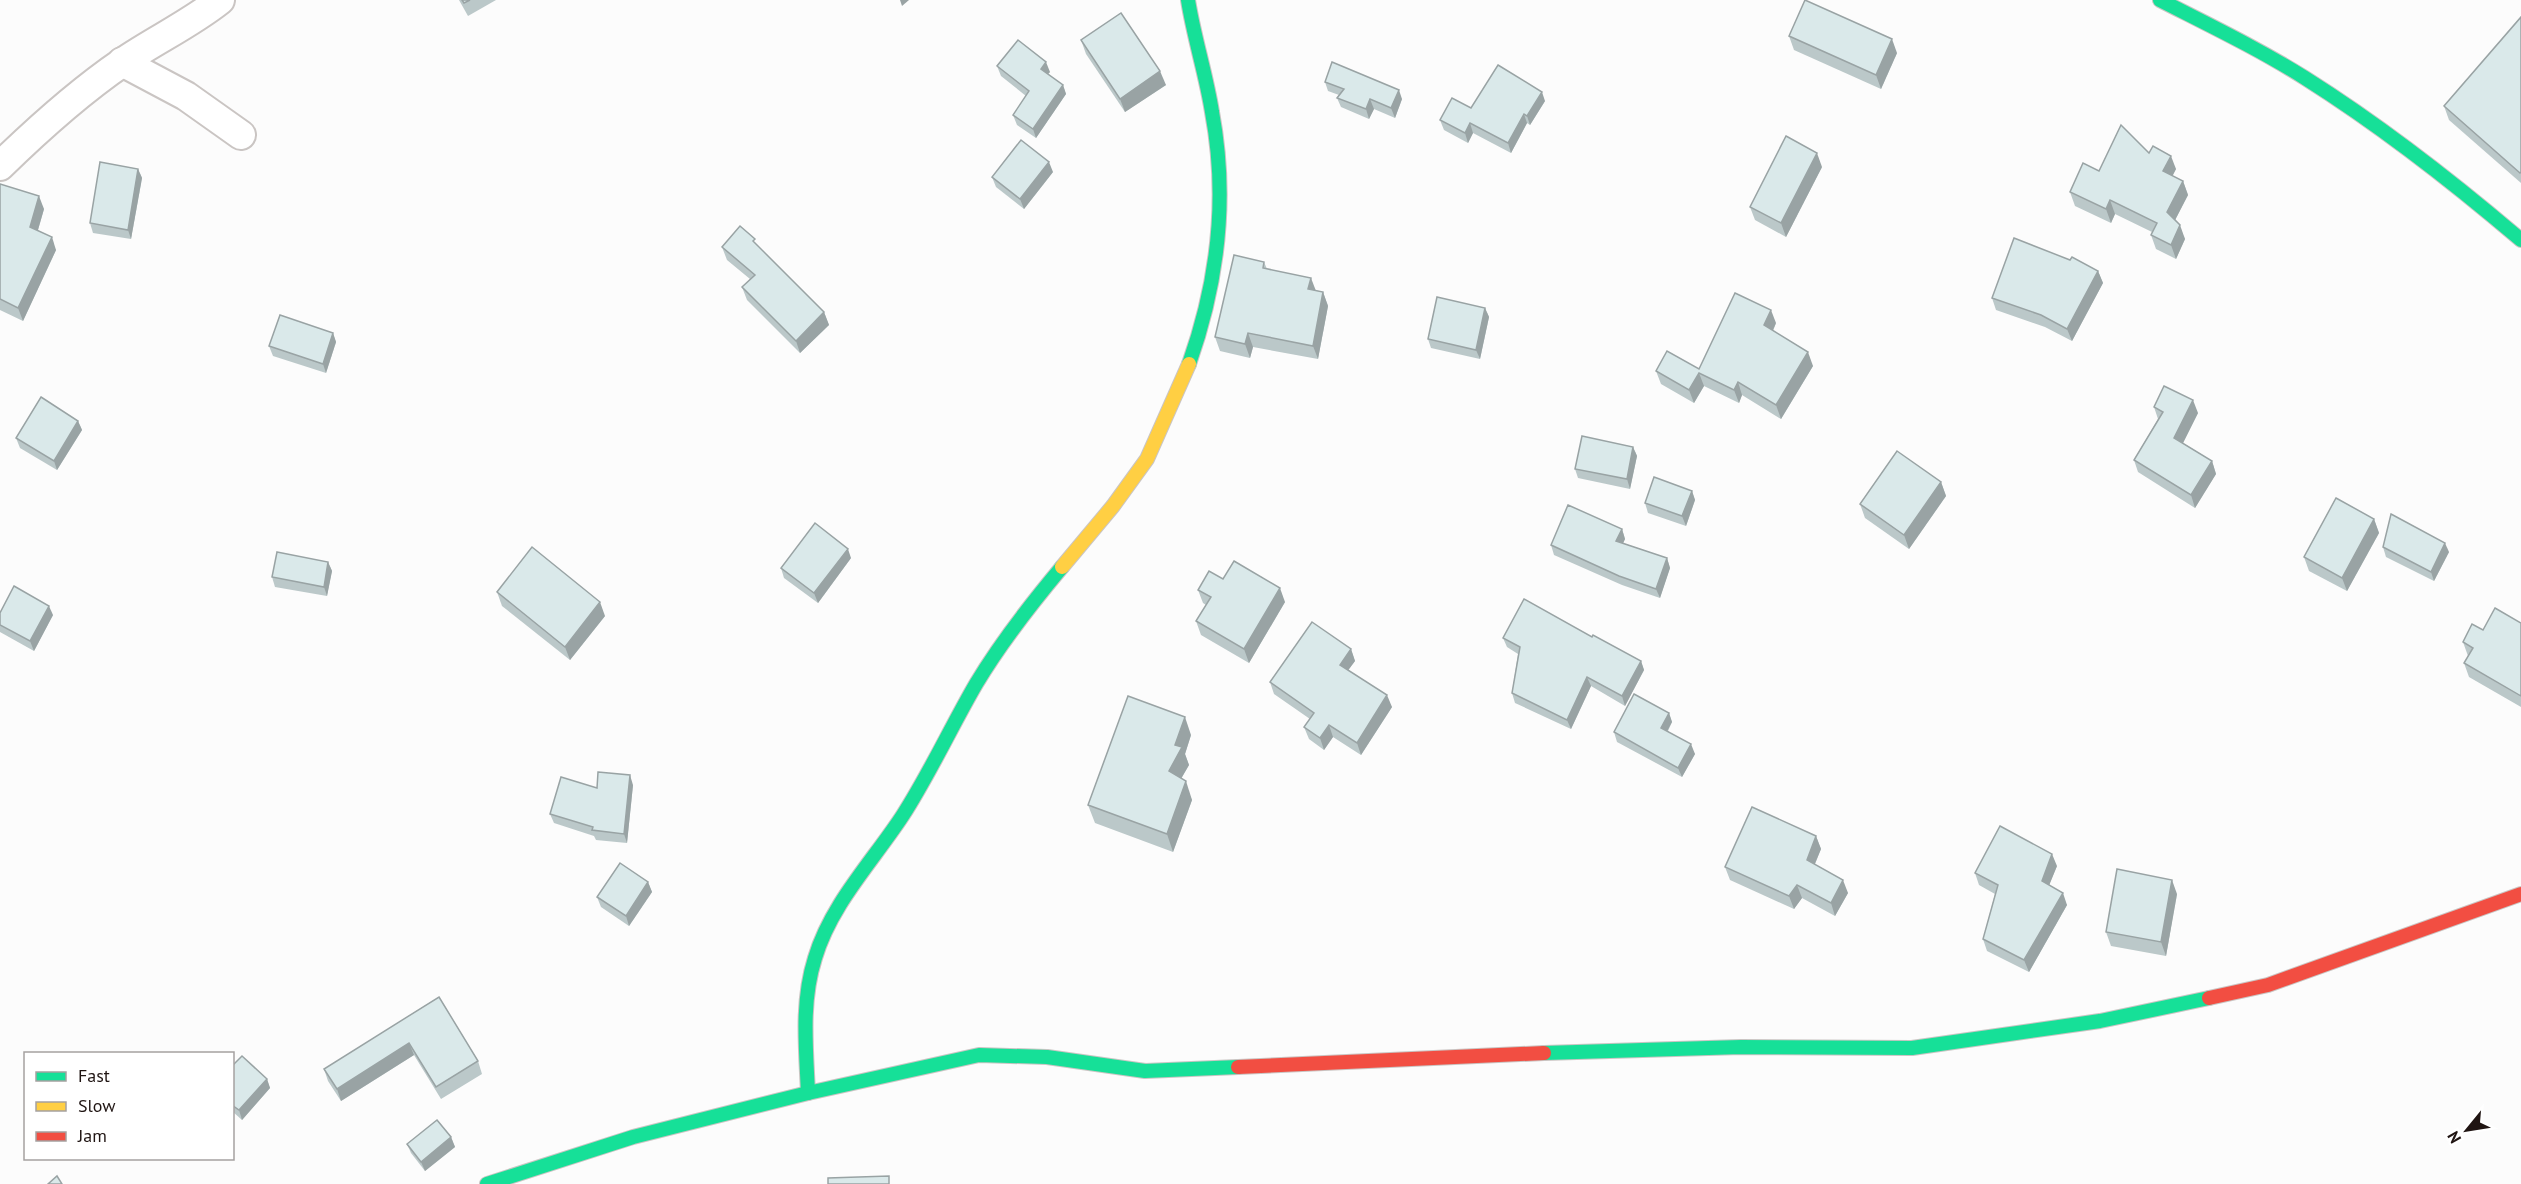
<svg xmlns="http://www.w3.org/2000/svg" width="2521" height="1184" viewBox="0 0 2521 1184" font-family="'PT Sans',sans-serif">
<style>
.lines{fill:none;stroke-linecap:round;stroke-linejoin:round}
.street-casing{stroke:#cac5c3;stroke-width:32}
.fast-casing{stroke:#cac5c3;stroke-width:16}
.slow-casing{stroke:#cac5c3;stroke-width:16}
.jam-casing{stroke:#cac5c3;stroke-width:16}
.street{stroke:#fff;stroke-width:28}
.fast{stroke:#16e098;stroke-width:14}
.slow{stroke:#ffcf43;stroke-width:14}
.jam{stroke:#f24e42;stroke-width:14}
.wall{fill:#bbc8c9}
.shaded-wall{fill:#99a3a4}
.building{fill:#dae9ea;stroke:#99a3a4;stroke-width:1.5}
</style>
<rect width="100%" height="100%" fill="#fcfcfc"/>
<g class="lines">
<g class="street-casing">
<g id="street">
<path d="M 122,62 L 186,96 L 241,135"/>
<path d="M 0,166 C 38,129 79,92 123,62 C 155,40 190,24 220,0"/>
</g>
</g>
<g class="fast-casing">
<g id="fast">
<path d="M 1188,0 C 1194,38 1206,74 1212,112 C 1228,197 1218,282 1189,364"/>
<path d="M 2160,0 C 2209,25 2259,49 2305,78 C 2381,126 2453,182 2521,240"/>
<path d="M 1544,1053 L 1741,1047 L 1912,1048 L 2100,1021 L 2209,998"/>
<path d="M 808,1093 C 806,1047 801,1002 815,958 C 831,904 873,861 903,815 C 930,773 951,727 976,684 C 1001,642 1031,604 1062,567"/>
<path d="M 487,1184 L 633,1137 L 808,1093 L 979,1055 L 1047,1057 L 1145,1071 L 1238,1067"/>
</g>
</g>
<g class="slow-casing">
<path id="slow" d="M 1062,567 L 1113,506 L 1147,459 L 1189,364"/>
</g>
<g class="jam-casing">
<g id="jam">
<path d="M 2209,998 L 2268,985 L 2521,894"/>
<path d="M 1238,1067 L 1544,1053"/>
</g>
</g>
<use href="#street" class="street"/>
<use href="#fast" class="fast"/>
<use href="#slow" class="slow"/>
<use href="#jam" class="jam"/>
</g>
<g class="wall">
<path d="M 459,0 L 496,0 L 468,16 Z"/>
<path d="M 2521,17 L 2521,183 L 2449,120 L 2444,106 Z"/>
<path d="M 1789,36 L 1897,53 L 1881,89 L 1794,50 Z"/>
<path d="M 1081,40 L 1166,85 L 1125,112 L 1086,54 Z"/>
<path d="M 997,66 L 1050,72 L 1048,74 L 1063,85 L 1066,94 L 1036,138 L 1017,125 L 1013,115 L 1026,96 L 1001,76 Z"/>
<path d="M 1325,82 L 1402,99 L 1395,118 L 1374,109 L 1369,119 L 1341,107 L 1337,98 L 1339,95 L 1328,91 Z"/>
<path d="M 1545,101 L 1530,125 L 1527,123 L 1511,153 L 1473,133 L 1468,143 L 1444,130 L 1440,120 L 1471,108 Z"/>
<path d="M 2149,153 L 2176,169 L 2172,176 L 2183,181 L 2188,195 L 2175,220 L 2185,239 L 2176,259 L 2156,249 L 2151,235 L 2152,232 L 2115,214 L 2111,223 L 2075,206 L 2070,192 Z"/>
<path d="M 1822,167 L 1786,237 L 1755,220 L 1750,207 Z"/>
<path d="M 138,169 L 142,178 L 131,239 L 93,233 L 90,223 Z"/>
<path d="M 1053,172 L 1024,209 L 996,187 L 992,177 Z"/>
<path d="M 0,184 L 44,209 L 38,230 L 56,250 L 23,321 L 0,310 Z"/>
<path d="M 757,245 L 824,312 L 829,325 L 800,353 L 747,300 L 742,287 L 750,279 L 727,260 L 722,247 Z"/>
<path d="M 1264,262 L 1267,269 L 1315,290 L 1323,292 L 1328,306 L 1318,359 L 1253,347 L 1250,358 L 1220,351 L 1215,337 Z"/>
<path d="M 2098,271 L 2103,283 L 2072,341 L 2045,327 L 1996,310 L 1992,298 Z"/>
<path d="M 1485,308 L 1489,317 L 1480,359 L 1431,348 L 1428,339 Z"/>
<path d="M 1776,323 L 1773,331 L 1813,366 L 1781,419 L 1742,395 L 1739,403 L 1704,386 L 1694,403 L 1661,384 L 1656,371 L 1699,369 Z"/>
<path d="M 333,333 L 336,342 L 326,373 L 273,356 L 269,346 Z"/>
<path d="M 2154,407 L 2198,413 L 2183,443 L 2212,461 L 2216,474 L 2195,508 L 2138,472 L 2134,460 L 2158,419 Z"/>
<path d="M 78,421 L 82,430 L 57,470 L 20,448 L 16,438 Z"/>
<path d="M 1633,447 L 1637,456 L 1630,489 L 1578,478 L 1575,469 Z"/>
<path d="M 1941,482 L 1946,496 L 1909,549 L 1865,518 L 1860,504 Z"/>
<path d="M 1692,491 L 1695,500 L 1686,526 L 1648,513 L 1645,503 Z"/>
<path d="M 2374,519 L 2379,533 L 2347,591 L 2309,571 L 2304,557 Z"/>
<path d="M 1622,529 L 1625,539 L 1623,543 L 1667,558 L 1670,568 L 1660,598 L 1622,585 L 1554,555 L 1551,545 Z"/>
<path d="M 2383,547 L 2449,552 L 2434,581 L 2386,557 Z"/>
<path d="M 851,558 L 818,603 L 784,578 L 781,568 Z"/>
<path d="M 328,562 L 332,571 L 327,596 L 275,587 L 272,577 Z"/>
<path d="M 1223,579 L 1285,602 L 1249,663 L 1201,635 L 1196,621 L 1206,605 L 1203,603 L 1198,590 Z"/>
<path d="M 497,592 L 605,616 L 570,660 L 502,606 Z"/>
<path d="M 0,613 L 53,615 L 34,651 L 0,632 Z"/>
<path d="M 2521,623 L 2521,707 L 2469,677 L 2464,663 L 2468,656 L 2463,642 L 2483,630 Z"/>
<path d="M 1592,637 L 1641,661 L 1644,670 L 1625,706 L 1591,686 L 1571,729 L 1515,703 L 1512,693 L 1518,654 L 1507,647 L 1503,638 Z"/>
<path d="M 1351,649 L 1355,661 L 1348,670 L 1392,707 L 1361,755 L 1333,737 L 1324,750 L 1309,739 L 1304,727 L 1310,719 L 1274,694 L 1270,682 Z"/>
<path d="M 1669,713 L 1672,722 L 1668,731 L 1695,754 L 1682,777 L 1617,742 L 1614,732 Z"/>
<path d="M 1191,735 L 1185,754 L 1189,765 L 1181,779 L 1192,800 L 1173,852 L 1095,823 L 1088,805 Z"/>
<path d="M 633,785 L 627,843 L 596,840 L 594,836 L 554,823 L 550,814 L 597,788 Z"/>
<path d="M 1816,836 L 1821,849 L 1815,864 L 1848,893 L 1835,916 L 1802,898 L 1794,909 L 1730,880 L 1725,867 Z"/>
<path d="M 2057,866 L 2049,885 L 2067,905 L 2029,972 L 1987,951 L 1983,939 L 1995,894 L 1979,885 L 1975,873 Z"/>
<path d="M 648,882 L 652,892 L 629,926 L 601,907 L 597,897 Z"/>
<path d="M 2177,894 L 2166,956 L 2111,946 L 2106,932 Z"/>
<path d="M 439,997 L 478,1061 L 482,1074 L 441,1099 L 414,1055 L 341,1101 L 328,1081 L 324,1069 Z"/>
<path d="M 232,1066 L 267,1079 L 270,1088 L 242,1120 L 232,1111 Z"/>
<path d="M 451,1137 L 455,1147 L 425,1171 L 411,1153 L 407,1144 Z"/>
</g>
<g class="shaded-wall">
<path d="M 900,0 L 909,0 L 902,6 Z"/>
<path d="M 1892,39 L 1897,53 L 1881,89 L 1876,75 Z"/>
<path d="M 1046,62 L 1050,72 L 1044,78 L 1041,69 Z"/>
<path d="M 1160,71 L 1166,85 L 1125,112 L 1120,99 Z"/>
<path d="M 1063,85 L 1066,94 L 1036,138 L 1033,129 Z"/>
<path d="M 1399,90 L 1402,99 L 1395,118 L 1391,108 Z"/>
<path d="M 1542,92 L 1545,101 L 1530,125 L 1527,116 Z"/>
<path d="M 1370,99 L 1374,109 L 1369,119 L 1366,109 Z"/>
<path d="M 1524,114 L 1527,123 L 1511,153 L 1508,143 Z"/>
<path d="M 1470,123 L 1473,133 L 1468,143 L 1465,133 Z"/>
<path d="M 1817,153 L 1822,167 L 1786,237 L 1781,223 Z"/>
<path d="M 2171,156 L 2176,169 L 2168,185 L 2163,171 Z"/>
<path d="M 1049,162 L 1053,172 L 1024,209 L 1020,199 Z"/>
<path d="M 138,169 L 142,178 L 131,239 L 128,230 Z"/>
<path d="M 2183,181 L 2188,195 L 2172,226 L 2167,212 Z"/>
<path d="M 39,196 L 44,209 L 35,240 L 30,227 Z"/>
<path d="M 2110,200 L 2115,214 L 2111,223 L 2106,209 Z"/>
<path d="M 2180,225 L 2185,239 L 2176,259 L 2171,245 Z"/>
<path d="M 52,237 L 56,250 L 23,321 L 18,308 Z"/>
<path d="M 2098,271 L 2103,283 L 2072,341 L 2067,329 Z"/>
<path d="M 1311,278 L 1316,291 L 1308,289 Z"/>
<path d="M 1323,292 L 1328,306 L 1318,359 L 1313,346 Z"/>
<path d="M 1485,308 L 1489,317 L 1480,359 L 1476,350 Z"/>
<path d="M 1771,310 L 1776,323 L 1769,339 L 1764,325 Z"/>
<path d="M 824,312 L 829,325 L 800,353 L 796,341 Z"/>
<path d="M 333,333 L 336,342 L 326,373 L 323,364 Z"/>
<path d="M 1248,333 L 1253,347 L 1250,358 L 1245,344 Z"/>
<path d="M 1808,352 L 1813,366 L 1781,419 L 1776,405 Z"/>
<path d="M 1699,373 L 1704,386 L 1694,403 L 1689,390 Z"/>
<path d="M 1738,382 L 1742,395 L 1739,403 L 1734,390 Z"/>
<path d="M 2193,400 L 2198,413 L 2179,451 L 2174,438 Z"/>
<path d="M 78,421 L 82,430 L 57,470 L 54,461 Z"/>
<path d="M 1633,447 L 1637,456 L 1630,489 L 1627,479 Z"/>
<path d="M 2212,461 L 2216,474 L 2195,508 L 2191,495 Z"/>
<path d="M 1941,482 L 1946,496 L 1909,549 L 1904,535 Z"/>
<path d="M 1692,491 L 1695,500 L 1686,526 L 1682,516 Z"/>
<path d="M 2374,519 L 2379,533 L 2347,591 L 2342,578 Z"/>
<path d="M 1622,529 L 1625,539 L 1620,550 L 1616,541 Z"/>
<path d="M 2445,543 L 2449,552 L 2434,581 L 2431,572 Z"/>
<path d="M 848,549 L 851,558 L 818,603 L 814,593 Z"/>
<path d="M 1667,558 L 1670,568 L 1660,598 L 1656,589 Z"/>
<path d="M 328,562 L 332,571 L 327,596 L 324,587 Z"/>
<path d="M 1280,588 L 1285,602 L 1249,663 L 1244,649 Z"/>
<path d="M 600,602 L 605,616 L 570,660 L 565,647 Z"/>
<path d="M 49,606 L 53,615 L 34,651 L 30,641 Z"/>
<path d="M 1351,649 L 1355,661 L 1344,676 L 1340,665 Z"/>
<path d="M 1641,661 L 1644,670 L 1625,706 L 1622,696 Z"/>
<path d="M 1587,677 L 1591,686 L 1571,729 L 1567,720 Z"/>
<path d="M 1387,695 L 1392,707 L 1361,755 L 1357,743 Z"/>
<path d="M 1669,713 L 1672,722 L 1664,737 L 1661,728 Z"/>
<path d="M 1185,717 L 1191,735 L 1185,754 L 1189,765 L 1175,789 L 1169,771 L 1175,745 Z"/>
<path d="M 1329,725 L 1333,737 L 1324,750 L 1320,738 Z"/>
<path d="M 1691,744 L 1695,754 L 1682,777 L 1678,768 Z"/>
<path d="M 630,775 L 633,785 L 627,843 L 624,834 Z"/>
<path d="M 1186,781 L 1192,800 L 1173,852 L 1167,834 Z"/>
<path d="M 1816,836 L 1821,849 L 1811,873 L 1807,860 Z"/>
<path d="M 2052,854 L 2057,866 L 2046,893 L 2042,881 Z"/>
<path d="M 1843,880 L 1848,893 L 1835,916 L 1831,903 Z"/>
<path d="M 2172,880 L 2177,894 L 2166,956 L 2161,942 Z"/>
<path d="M 648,882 L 652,892 L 629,926 L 626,916 Z"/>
<path d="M 1797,885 L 1802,898 L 1794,909 L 1789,896 Z"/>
<path d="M 2063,893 L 2067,905 L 2029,972 L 2024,960 Z"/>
<path d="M 409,1043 L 414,1055 L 341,1101 L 337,1089 Z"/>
<path d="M 267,1079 L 270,1088 L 242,1120 L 239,1110 Z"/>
<path d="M 451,1137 L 455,1147 L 425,1171 L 421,1162 Z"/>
</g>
<g class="building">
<path d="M 462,0 L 470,0 L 464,3 Z"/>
<path d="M 1805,0 L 1892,39 L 1876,75 L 1789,36 Z"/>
<path d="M 1121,13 L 1160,71 L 1120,99 L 1081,40 Z"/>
<path d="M 2521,17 L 2521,172 L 2520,173 L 2444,106 Z"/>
<path d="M 1018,40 L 1046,62 L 1041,69 L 1063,85 L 1033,129 L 1013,115 L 1029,91 L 997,66 Z"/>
<path d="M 1332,62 L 1399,90 L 1391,108 L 1370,99 L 1366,109 L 1337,98 L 1344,89 L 1325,82 Z"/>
<path d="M 1498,65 L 1542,92 L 1527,116 L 1524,114 L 1508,143 L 1470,123 L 1465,133 L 1440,120 L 1452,98 L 1471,108 Z"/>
<path d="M 2121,125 L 2149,153 L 2153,146 L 2171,156 L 2163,171 L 2183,181 L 2167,212 L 2180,225 L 2171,245 L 2151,235 L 2157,223 L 2110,200 L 2106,209 L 2070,192 L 2083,163 L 2099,171 Z"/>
<path d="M 1786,136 L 1817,153 L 1781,223 L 1750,207 Z"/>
<path d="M 1021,140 L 1049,162 L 1020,199 L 992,177 Z"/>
<path d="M 100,162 L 138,169 L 128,230 L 90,223 Z"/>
<path d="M 0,184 L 39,196 L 30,227 L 52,237 L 18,308 L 0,299 Z"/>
<path d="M 740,226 L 755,239 L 753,241 L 824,312 L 796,341 L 742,287 L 755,275 L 722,247 Z"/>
<path d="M 2014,238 L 2070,260 L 2072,257 L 2098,271 L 2067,329 L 2041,315 L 1992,298 Z"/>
<path d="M 1234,255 L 1264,262 L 1263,268 L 1311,278 L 1308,289 L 1323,292 L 1313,346 L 1248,333 L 1245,344 L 1215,337 Z"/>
<path d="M 1735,293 L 1771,310 L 1764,325 L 1808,352 L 1776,405 L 1738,382 L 1734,390 L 1699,373 L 1689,390 L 1656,371 L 1667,351 L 1699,369 Z"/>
<path d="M 1437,297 L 1485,308 L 1476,350 L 1428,339 Z"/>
<path d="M 280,315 L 333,333 L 323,364 L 269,346 Z"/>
<path d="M 2164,386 L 2193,400 L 2174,438 L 2212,461 L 2191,495 L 2134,460 L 2163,412 L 2154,407 Z"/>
<path d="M 41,397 L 78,421 L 54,461 L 16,438 Z"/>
<path d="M 1582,436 L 1633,447 L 1627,479 L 1575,469 Z"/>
<path d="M 1897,451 L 1941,482 L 1904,535 L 1860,504 Z"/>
<path d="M 1654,477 L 1692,491 L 1682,516 L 1645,503 Z"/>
<path d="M 2336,498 L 2374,519 L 2342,578 L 2304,557 Z"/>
<path d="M 1568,505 L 1622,529 L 1616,541 L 1667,558 L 1656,589 L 1619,576 L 1551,545 Z"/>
<path d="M 2391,514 L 2445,543 L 2431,572 L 2383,547 Z"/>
<path d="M 815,523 L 848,549 L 814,593 L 781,568 Z"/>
<path d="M 532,547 L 600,602 L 565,647 L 497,592 Z"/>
<path d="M 277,552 L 328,562 L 324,587 L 272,577 Z"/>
<path d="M 1234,561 L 1280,588 L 1244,649 L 1196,621 L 1211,597 L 1198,590 L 1209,571 L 1223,579 Z"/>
<path d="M 14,586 L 49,606 L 30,641 L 0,625 L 0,613 Z"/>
<path d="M 1524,599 L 1592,637 L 1593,635 L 1641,661 L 1622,696 L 1587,677 L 1567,720 L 1512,693 L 1520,647 L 1503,638 Z"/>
<path d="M 2495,608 L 2521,623 L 2521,696 L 2464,663 L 2473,648 L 2463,642 L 2472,624 L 2483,630 Z"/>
<path d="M 1312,622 L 1351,649 L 1340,665 L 1387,695 L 1357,743 L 1329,725 L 1320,738 L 1304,727 L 1314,713 L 1270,682 Z"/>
<path d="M 1634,694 L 1669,713 L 1661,728 L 1691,744 L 1678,768 L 1614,732 Z"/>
<path d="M 1128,696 L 1185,717 L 1175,745 L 1182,747 L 1169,771 L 1186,781 L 1167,834 L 1088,805 Z"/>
<path d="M 598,772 L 630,775 L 624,834 L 592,830 L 593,827 L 550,814 L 561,777 L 597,788 Z"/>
<path d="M 1752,807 L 1816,836 L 1807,860 L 1843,880 L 1831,903 L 1797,885 L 1789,896 L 1725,867 Z"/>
<path d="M 2000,826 L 2052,854 L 2042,881 L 2063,893 L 2024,960 L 1983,939 L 1998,885 L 1975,873 Z"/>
<path d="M 620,863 L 648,882 L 626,916 L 597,897 Z"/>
<path d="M 2117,869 L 2172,880 L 2161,942 L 2106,932 Z"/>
<path d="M 439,997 L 478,1061 L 436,1087 L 409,1043 L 337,1089 L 324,1069 Z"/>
<path d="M 242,1056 L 267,1079 L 239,1110 L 232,1105 L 232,1066 Z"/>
<path d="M 437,1120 L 451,1137 L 421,1162 L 407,1144 Z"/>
<path d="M 57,1176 L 62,1184 L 48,1184 Z"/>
<path d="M 889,1176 L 889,1184 L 828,1184 L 828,1178 Z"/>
</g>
<rect x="24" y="1052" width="210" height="108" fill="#ffffff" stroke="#a5a1a0" stroke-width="1.5"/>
<rect x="36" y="1072" width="30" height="9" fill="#16e098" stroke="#a5a1a0" stroke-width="1.5"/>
<text x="78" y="1082" font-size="18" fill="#1f1412">Fast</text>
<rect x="36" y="1102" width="30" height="9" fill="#ffcf43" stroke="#a5a1a0" stroke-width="1.5"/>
<text x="78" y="1112" font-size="18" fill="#1f1412">Slow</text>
<rect x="36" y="1132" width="30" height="9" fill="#f24e42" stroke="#a5a1a0" stroke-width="1.5"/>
<text x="78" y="1142" font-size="18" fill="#1f1412">Jam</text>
<g transform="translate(2467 1130) rotate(240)" stroke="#ffffff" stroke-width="4.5" paint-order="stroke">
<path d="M0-4.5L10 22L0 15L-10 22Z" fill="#1f1412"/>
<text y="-9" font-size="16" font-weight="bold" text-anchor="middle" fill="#1f1412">N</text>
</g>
</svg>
